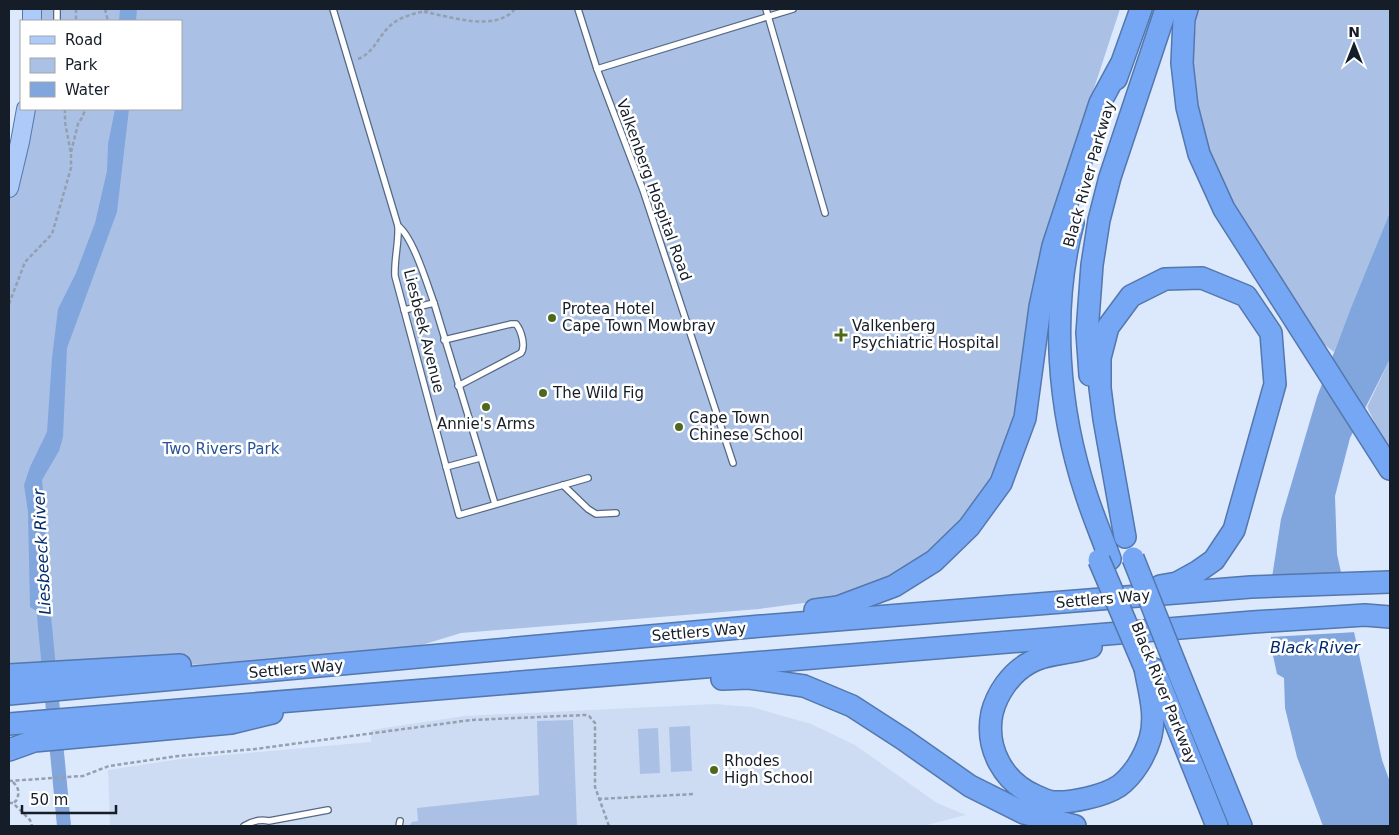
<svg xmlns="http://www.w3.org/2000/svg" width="1399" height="835" viewBox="0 0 1399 835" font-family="'DejaVu Sans',sans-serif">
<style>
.built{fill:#cddcf3}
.green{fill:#aac1e5}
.water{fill:#81a5dd}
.pier{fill:#dce9fc}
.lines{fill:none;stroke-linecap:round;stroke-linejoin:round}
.canal{stroke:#81a5dd;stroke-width:14}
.service-casing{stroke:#566984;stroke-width:8}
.primary-casing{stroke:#5477ad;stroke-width:20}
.motorway-casing{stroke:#5477ad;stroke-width:24}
.path{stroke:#949faf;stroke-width:2.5;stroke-dasharray:4 2.5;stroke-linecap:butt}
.service{stroke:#fff;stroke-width:5.5}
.primary{stroke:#adcaf8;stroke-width:18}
.motorway{stroke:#76a7f4;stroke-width:21}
.motorway-bridge-casing{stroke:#5477ad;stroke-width:24;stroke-linecap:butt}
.motorway-bridge{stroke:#76a7f4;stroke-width:21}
.poi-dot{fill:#4e691b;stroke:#fff;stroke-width:2}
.labels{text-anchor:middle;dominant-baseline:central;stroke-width:5;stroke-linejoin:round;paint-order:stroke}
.street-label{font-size:15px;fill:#151d28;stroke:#fff}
.poi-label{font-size:15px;fill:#151d28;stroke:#fff;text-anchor:start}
.park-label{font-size:15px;fill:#275397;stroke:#fff}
.water-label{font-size:16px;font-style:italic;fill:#002b6b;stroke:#fff}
</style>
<rect width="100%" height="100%" fill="#dce9fc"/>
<path class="built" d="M 715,704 L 752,707 L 811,724 L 855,745 L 937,803 L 966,815 L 923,826 L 110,826 L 108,770 L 181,759 L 371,742 L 371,730 L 464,716 Z"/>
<g class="green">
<path d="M 32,9 L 1120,9 L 1051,220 L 1018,401 L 997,471 L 974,507 L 924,558 L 873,585 L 845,595 L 819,601 L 759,609 L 461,633 L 363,663 L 230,663 L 9,673 L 9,188 L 26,109 L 181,109 L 181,21 L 32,21 Z"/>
<path d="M 1197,9 L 1390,9 L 1390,212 L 1334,352 L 1317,339 L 1238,216 L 1219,180 L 1201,131 L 1195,90 L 1193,57 Z"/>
<path d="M 1390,359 L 1390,451 L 1386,446 L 1367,407 Z"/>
<path d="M 573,720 L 577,826 L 409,826 L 412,822 L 418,821 L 417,808 L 539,795 L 537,721 Z"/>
<path d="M 690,726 L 692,771 L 671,772 L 669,727 Z"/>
<path d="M 658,728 L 660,773 L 640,774 L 638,729 Z"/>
</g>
<g class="water">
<path d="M 120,9 L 137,9 L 136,21 L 119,21 Z"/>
<path d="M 115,109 L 129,109 L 117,212 L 67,348 L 63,437 L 59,451 L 42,480 L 52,599 L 44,616 L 30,607 L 28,512 L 24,485 L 30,467 L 47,432 L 52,358 L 58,309 L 76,273 L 95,223 L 107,171 L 108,144 Z"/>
<path d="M 1390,212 L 1390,359 L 1350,438 L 1335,496 L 1337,554 L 1382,760 L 1390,782 L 1390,826 L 1323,826 L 1297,757 L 1285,708 L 1284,678 L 1277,674 L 1271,646 L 1271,584 L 1281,519 L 1317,397 L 1351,308 Z"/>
</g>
<path class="pier" d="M 1344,573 L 1357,632 L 1269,637 L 1270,577 Z"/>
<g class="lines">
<path class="canal" d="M 44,616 L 64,826"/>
<g class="service-casing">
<g id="service">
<path d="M 57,9 L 57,21"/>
<path d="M 333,9 L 398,226 C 399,243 394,259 395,276 L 459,515 L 588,478"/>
<path d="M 578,9 L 597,69 L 643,190 L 733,463"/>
<path d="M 766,9 L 825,213"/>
<path d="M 597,69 L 793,9"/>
<path d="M 398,226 C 413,237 427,284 434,303"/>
<path d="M 404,310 L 434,303 L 495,504"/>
<path d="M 444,340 L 511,324 L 516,324 C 521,330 526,346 521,353 L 458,386"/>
<path d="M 446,467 L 480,458"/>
<path d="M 563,485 L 588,509 L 596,514 L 616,513"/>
<path d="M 244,826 C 252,821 259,819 269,821 L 328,810"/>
<path d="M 399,826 L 400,821"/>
</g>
</g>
<g class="primary-casing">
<g id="primary">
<path d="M 32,9 L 32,21"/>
<path d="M 9,188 L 20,142 L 26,109"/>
</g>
</g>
<g class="motorway-casing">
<g id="motorway">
<path d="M 1187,9 L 1184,19 L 1182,63 L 1187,107 L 1199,154 L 1224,209 L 1390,469"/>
<path d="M 1116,79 L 1141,9"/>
<path d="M 1073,223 C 1050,310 1058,410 1086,494 C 1093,516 1102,537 1110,559"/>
<path d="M 1090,375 L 1087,333 L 1092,265 L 1099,220 L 1110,177 L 1166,9"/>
<path d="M 1125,537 L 1104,419 L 1100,388 L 1100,358 L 1108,327 L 1131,296 L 1165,279 L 1202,278 L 1246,296 L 1271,333 L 1275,384 L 1234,530 L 1214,560 L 1197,572 L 1177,583 L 1160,586"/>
<path d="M 815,610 L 838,607 L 894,586 L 934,561 L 969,527 L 1001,483 L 1025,418 L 1040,307 L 1053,246 L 1100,103 L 1120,66"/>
<path d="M 1091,647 C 1071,654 1048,652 1029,663 C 1011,673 997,693 992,713 C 985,748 1003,782 1036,796 C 1041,798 1048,802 1054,802 C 1071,803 1104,796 1119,786 C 1133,776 1145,756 1150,739 C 1157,716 1149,691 1145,668"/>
<path d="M 1176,666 L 1241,826"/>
<path d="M 1154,669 L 1217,826"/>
<path d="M 9,675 L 180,665"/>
<path d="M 722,679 L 749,678 L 804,686 L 852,706 L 903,739 L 970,786 L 1024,813 L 1075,826"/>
<path d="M 9,694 L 761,626 L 1251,587 L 1390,582"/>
<path d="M 9,724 L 1253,622 L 1365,615 L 1390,617"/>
<path d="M 9,750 L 34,741 L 231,723 L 272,713"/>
</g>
</g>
<g class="path">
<path d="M 76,9 L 76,21"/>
<path d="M 105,9 L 108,21"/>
<path d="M 424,12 C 451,16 494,33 515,9"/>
<path d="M 358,59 C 374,53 378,36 391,25 C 402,15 419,13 432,9"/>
<path d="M 71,152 L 78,124 L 83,116 L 85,109"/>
<path d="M 9,304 L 25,262 L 52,234 L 71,168 L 71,154 L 65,122 L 65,109"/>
<path d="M 9,781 L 83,776 L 109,766 L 178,756 L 255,749 L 471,720 L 585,715 L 589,716 L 595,723 L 595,787 L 609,826"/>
<path d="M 13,782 C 19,788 20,793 16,801 L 13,803"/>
<path d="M 598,799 L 695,794"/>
<path d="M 9,803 L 13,803 L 30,820 L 32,826"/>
</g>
<use href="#service" class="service"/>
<use href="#primary" class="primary"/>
<use href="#motorway" class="motorway"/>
<g class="motorway-bridge-casing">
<g id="motorway-bridge">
<path d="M 1133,558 L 1176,666"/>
<path d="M 1099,560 L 1145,668"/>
</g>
</g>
<use href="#motorway-bridge" class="motorway-bridge"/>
</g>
<g class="poi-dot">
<circle cx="552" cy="318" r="5"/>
<path d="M838.5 327.5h5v5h5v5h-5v5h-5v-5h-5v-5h5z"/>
<circle cx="543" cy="393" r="5"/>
<circle cx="486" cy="407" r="5"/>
<circle cx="679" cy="427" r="5"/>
<circle cx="714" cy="770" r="5"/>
</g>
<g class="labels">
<g class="street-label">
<text transform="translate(1089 174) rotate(-74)">Black River Parkway</text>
<text transform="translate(654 190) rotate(70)">Valkenberg Hospital Road</text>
<text transform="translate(424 331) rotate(76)">Liesbeek Avenue</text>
<text transform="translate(1103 599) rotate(-5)">Settlers Way</text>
<text transform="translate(699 632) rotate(-5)">Settlers Way</text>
<text transform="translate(296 669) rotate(-5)">Settlers Way</text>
<text transform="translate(1164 693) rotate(68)">Black River Parkway</text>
</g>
<g class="poi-label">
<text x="562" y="309">Protea Hotel<tspan x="562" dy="17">Cape Town Mowbray</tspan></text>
<text x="852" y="326">Valkenberg<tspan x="852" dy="17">Psychiatric Hospital</tspan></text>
<text x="553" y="393">The Wild Fig</text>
<text x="689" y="418">Cape Town<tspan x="689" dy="17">Chinese School</tspan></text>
<text x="486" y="424" text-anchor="middle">Annie's Arms</text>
<text x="724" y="761">Rhodes<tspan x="724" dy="17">High School</tspan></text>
</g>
<g class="park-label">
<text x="221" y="449">Two Rivers Park</text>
</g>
<g class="water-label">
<text transform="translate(42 552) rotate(-93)">Liesbeeck River</text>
<text x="1315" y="647">Black River</text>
</g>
</g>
<rect width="1399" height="835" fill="none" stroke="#151d28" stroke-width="20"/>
<rect x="20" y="20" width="162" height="90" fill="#ffffff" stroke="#a1a5a9"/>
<rect x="30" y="36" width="25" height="8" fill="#adcaf8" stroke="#a1a5a9"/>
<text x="65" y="45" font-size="15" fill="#151d28">Road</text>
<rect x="30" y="58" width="25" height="15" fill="#aac1e5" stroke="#a1a5a9"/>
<text x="65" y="70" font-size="15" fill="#151d28">Park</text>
<rect x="30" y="82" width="25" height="15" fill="#81a5dd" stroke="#a1a5a9"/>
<text x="65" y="95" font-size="15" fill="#151d28">Water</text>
<g transform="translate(1354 45)" stroke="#ffffff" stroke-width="4" paint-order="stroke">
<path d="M0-4L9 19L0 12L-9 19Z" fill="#151d28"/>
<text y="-8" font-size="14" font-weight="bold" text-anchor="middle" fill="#151d28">N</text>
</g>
<path d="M22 805v8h94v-8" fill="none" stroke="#151d28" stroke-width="2.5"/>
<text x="30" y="805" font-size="15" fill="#151d28" stroke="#ffffff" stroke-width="4" paint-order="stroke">50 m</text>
</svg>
